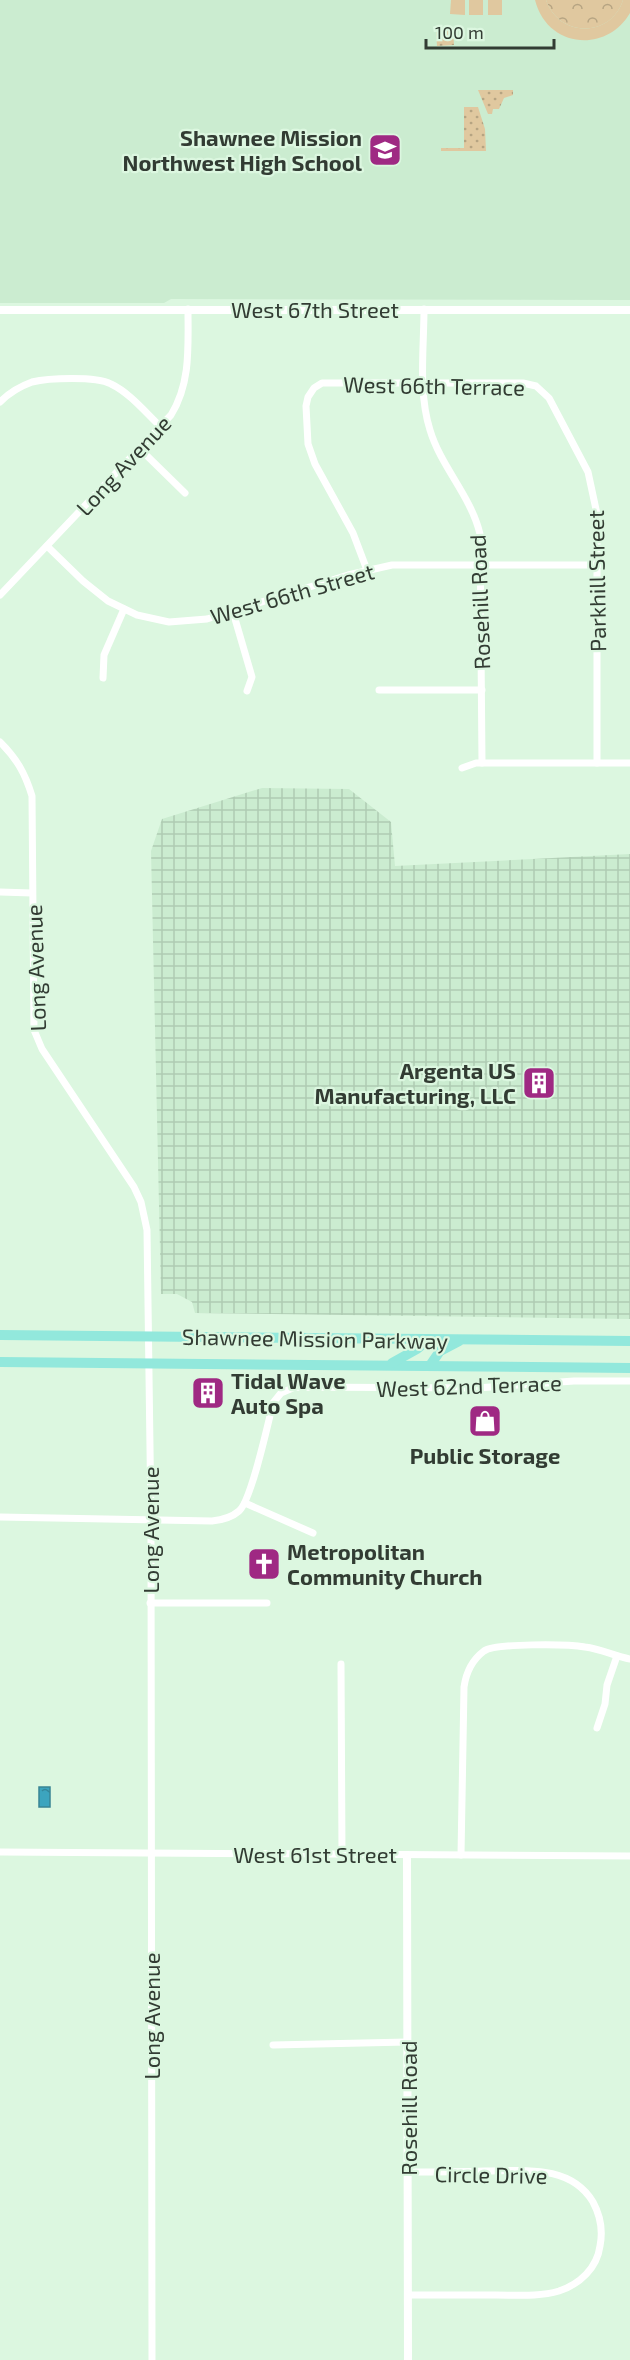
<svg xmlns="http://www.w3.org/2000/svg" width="630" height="2360" viewBox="0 0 630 2360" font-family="'Exo 2',sans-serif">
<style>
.built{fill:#cbecd0}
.industrial{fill:url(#industrial-grid)}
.grass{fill:url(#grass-dots)}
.park{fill:url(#park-crowns)}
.garden{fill:#e0c89f}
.water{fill:url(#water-ripples);stroke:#398594;stroke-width:1.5}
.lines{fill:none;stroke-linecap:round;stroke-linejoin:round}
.minor{stroke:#fff;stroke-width:7}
.tertiary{stroke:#fff;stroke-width:8}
.trunk{stroke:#92e8dc;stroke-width:10}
.labels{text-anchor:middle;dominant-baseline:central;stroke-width:4.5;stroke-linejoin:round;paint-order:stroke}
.poi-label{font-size:22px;font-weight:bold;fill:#323c33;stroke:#dcf7e0;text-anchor:end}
.street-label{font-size:22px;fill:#323c33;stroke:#dcf7e0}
</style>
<defs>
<pattern id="industrial-grid" width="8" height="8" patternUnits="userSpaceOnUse" patternTransform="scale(1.5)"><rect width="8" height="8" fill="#cbecd0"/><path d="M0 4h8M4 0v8" fill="none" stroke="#afcbb3"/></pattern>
<pattern id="grass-dots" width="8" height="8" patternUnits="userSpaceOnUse" patternTransform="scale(1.5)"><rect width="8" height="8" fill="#e0c89f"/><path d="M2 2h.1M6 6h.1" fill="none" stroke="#b6a482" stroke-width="1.8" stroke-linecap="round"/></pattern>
<pattern id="park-crowns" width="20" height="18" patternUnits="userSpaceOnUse" patternTransform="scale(1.5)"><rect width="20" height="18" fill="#e0c89f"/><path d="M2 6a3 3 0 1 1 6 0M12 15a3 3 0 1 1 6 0" fill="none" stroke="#b6a482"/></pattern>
<pattern id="water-ripples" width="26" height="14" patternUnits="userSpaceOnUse" patternTransform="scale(1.5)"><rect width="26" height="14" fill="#3ca4be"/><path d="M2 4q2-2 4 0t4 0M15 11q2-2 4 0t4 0" fill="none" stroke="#33879b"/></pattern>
</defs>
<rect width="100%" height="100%" fill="#dcf7e0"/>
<path class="built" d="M 0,0 L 630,0 L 630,300 L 171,299 L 164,303 L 0,303 Z"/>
<path class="industrial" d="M 262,788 L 349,789 L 391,822 L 395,866 L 630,854 L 630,1319 L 195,1313 L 192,1302 L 177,1294 L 161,1294 L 151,851 L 162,819 Z"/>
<g class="grass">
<path d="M 438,29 L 453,30 L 454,45 L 437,46 L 436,31 Z"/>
<path d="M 478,90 L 513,90 L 513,95 L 504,98 L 499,109 L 493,109 L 492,114 L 488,114 Z"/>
<path d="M 464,107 L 478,107 L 485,129 L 486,151 L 441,151 L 441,148 L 464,148 Z"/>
</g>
<path class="park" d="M 546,0 L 623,0 C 611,38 559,38 546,0 Z"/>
<g class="garden">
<path d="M 451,0 L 465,0 L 465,15 L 450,14 Z"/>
<rect x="469" y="0" width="14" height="15"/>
<rect x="488" y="0" width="14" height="15"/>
<path d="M 535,0 L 546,0 C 559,38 611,38 623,0 L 630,0 L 630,13 C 606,54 547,48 535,0 Z"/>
</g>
<rect class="water" x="39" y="1787" width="11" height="20"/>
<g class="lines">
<g class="minor">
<path d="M 424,309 C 424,348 418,392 430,430 C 441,467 471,496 480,534 L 482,763"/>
<path d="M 0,402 C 8,394 21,386 32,382 C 48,378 96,376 111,384 C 130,393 146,413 161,427"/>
<path d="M 140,449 L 185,493"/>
<path d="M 47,546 L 83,581 L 108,601 L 137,615 L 169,622 L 207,619 L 348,575 L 392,565 L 598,565"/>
<path d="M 367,570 L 353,533 L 315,464 L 308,444 L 306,406 L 308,397 L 314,388 L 322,383 L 523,383 L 536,386 L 549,398 L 588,472 L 597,514 L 597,763"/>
<path d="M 0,595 L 171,415 C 191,383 188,346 188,309"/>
<path d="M 233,612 L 252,677 L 247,691"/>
<path d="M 103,678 L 104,655 L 124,609"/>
<path d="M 379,690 L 482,690"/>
<path d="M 0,742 C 17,759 25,773 32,796 L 34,1030 L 42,1049 L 134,1187 L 141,1202 L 147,1230 L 151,1520 L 152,2360"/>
<path d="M 462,768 L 476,763 L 630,763"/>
<path d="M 0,892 L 32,893"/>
<path d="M 245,1503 L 313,1533"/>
<path d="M 0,1517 L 212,1521 C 222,1520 231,1518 239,1511 C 251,1501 268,1424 273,1403 L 281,1393 L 295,1387 L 477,1388 L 574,1381 L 630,1381"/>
<path d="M 150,1603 L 267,1603"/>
<path d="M 341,1664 L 342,1855"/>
<path d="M 597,1728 L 605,1704 L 607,1685 L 617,1656"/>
<path d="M 0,1852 L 630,1856"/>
<path d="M 461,1855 L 464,1687 C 466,1673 472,1660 484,1651 C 496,1643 568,1644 585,1647 C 601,1649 615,1656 630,1659"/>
<path d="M 273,2045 L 407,2042"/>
<path d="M 408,2172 C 434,2172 459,2172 485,2171 C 523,2171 570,2164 593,2202 C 600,2215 603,2231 600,2246 C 597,2268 580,2284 559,2291 C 539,2297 517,2295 496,2295 C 467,2295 438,2295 409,2295"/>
</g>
<g class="tertiary">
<path d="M 0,310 L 630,310"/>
<path d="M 407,1855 L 408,2360"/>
</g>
<g class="trunk">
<path d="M 0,1335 L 630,1341"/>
<path d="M 0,1362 L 630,1368"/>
<path d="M 392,1363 L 417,1349 L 429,1339"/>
<path d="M 431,1364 L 440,1351 L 459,1341"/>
</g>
</g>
<defs>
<g id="school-square" transform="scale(1.725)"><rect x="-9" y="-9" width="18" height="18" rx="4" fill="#9f2983" stroke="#dcf7e0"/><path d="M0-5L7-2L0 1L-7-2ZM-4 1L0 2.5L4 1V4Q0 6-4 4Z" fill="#fff"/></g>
<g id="building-square" transform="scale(1.725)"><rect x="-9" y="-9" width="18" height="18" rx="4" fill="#9f2983" stroke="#dcf7e0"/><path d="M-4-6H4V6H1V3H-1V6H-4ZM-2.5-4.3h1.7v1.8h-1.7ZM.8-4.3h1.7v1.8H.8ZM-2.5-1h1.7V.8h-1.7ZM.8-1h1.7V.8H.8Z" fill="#fff"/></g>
<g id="shop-square" transform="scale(1.725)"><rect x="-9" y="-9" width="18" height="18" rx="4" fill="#9f2983" stroke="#dcf7e0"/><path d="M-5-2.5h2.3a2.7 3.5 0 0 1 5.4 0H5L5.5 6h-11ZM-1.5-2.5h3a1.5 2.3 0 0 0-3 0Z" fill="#fff"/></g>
<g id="church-square" transform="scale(1.725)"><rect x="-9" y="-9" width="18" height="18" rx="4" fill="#9f2983" stroke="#dcf7e0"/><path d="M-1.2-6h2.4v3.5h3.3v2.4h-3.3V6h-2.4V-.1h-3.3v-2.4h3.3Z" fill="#fff"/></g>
</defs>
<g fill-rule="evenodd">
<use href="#school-square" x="385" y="150"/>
<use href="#building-square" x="539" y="1083"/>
<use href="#building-square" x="208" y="1393"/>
<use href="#shop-square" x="485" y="1421"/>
<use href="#church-square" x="264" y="1564"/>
</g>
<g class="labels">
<g class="poi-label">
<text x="362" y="137">Shawnee Mission<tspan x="362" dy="25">Northwest High School</tspan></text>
<text x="516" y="1070">Argenta US<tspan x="516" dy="25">Manufacturing, LLC</tspan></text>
<text x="231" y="1380" text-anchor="start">Tidal Wave<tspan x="231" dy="25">Auto Spa</tspan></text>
<text x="485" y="1455" text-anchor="middle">Public Storage</text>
<text x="287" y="1551" text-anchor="start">Metropolitan<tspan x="287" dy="25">Community Church</tspan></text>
</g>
<g class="street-label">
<text x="315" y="309">West 67th Street</text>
<text transform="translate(434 385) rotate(1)">West 66th Terrace</text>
<text transform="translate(123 465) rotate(-47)">Long Avenue</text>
<text transform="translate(596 581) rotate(-91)">Parkhill Street</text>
<text transform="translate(292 593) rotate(-16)">West 66th Street</text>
<text transform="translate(479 602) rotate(-92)">Rosehill Road</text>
<text transform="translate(35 968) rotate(-92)">Long Avenue</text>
<text transform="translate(315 1338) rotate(1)">Shawnee Mission Parkway</text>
<text transform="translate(469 1385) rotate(-2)">West 62nd Terrace</text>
<text transform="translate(150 1530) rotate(-90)">Long Avenue</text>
<text x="315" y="1854">West 61st Street</text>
<text transform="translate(151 2016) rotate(-90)">Long Avenue</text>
<text transform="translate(408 2108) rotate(-90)">Rosehill Road</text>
<text transform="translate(491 2174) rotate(1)">Circle Drive</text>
</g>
</g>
<path d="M426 39v9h128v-9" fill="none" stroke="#323c33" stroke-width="3"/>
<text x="435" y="39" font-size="18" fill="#323c33" stroke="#dcf7e0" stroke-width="4.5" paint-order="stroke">100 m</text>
</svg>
